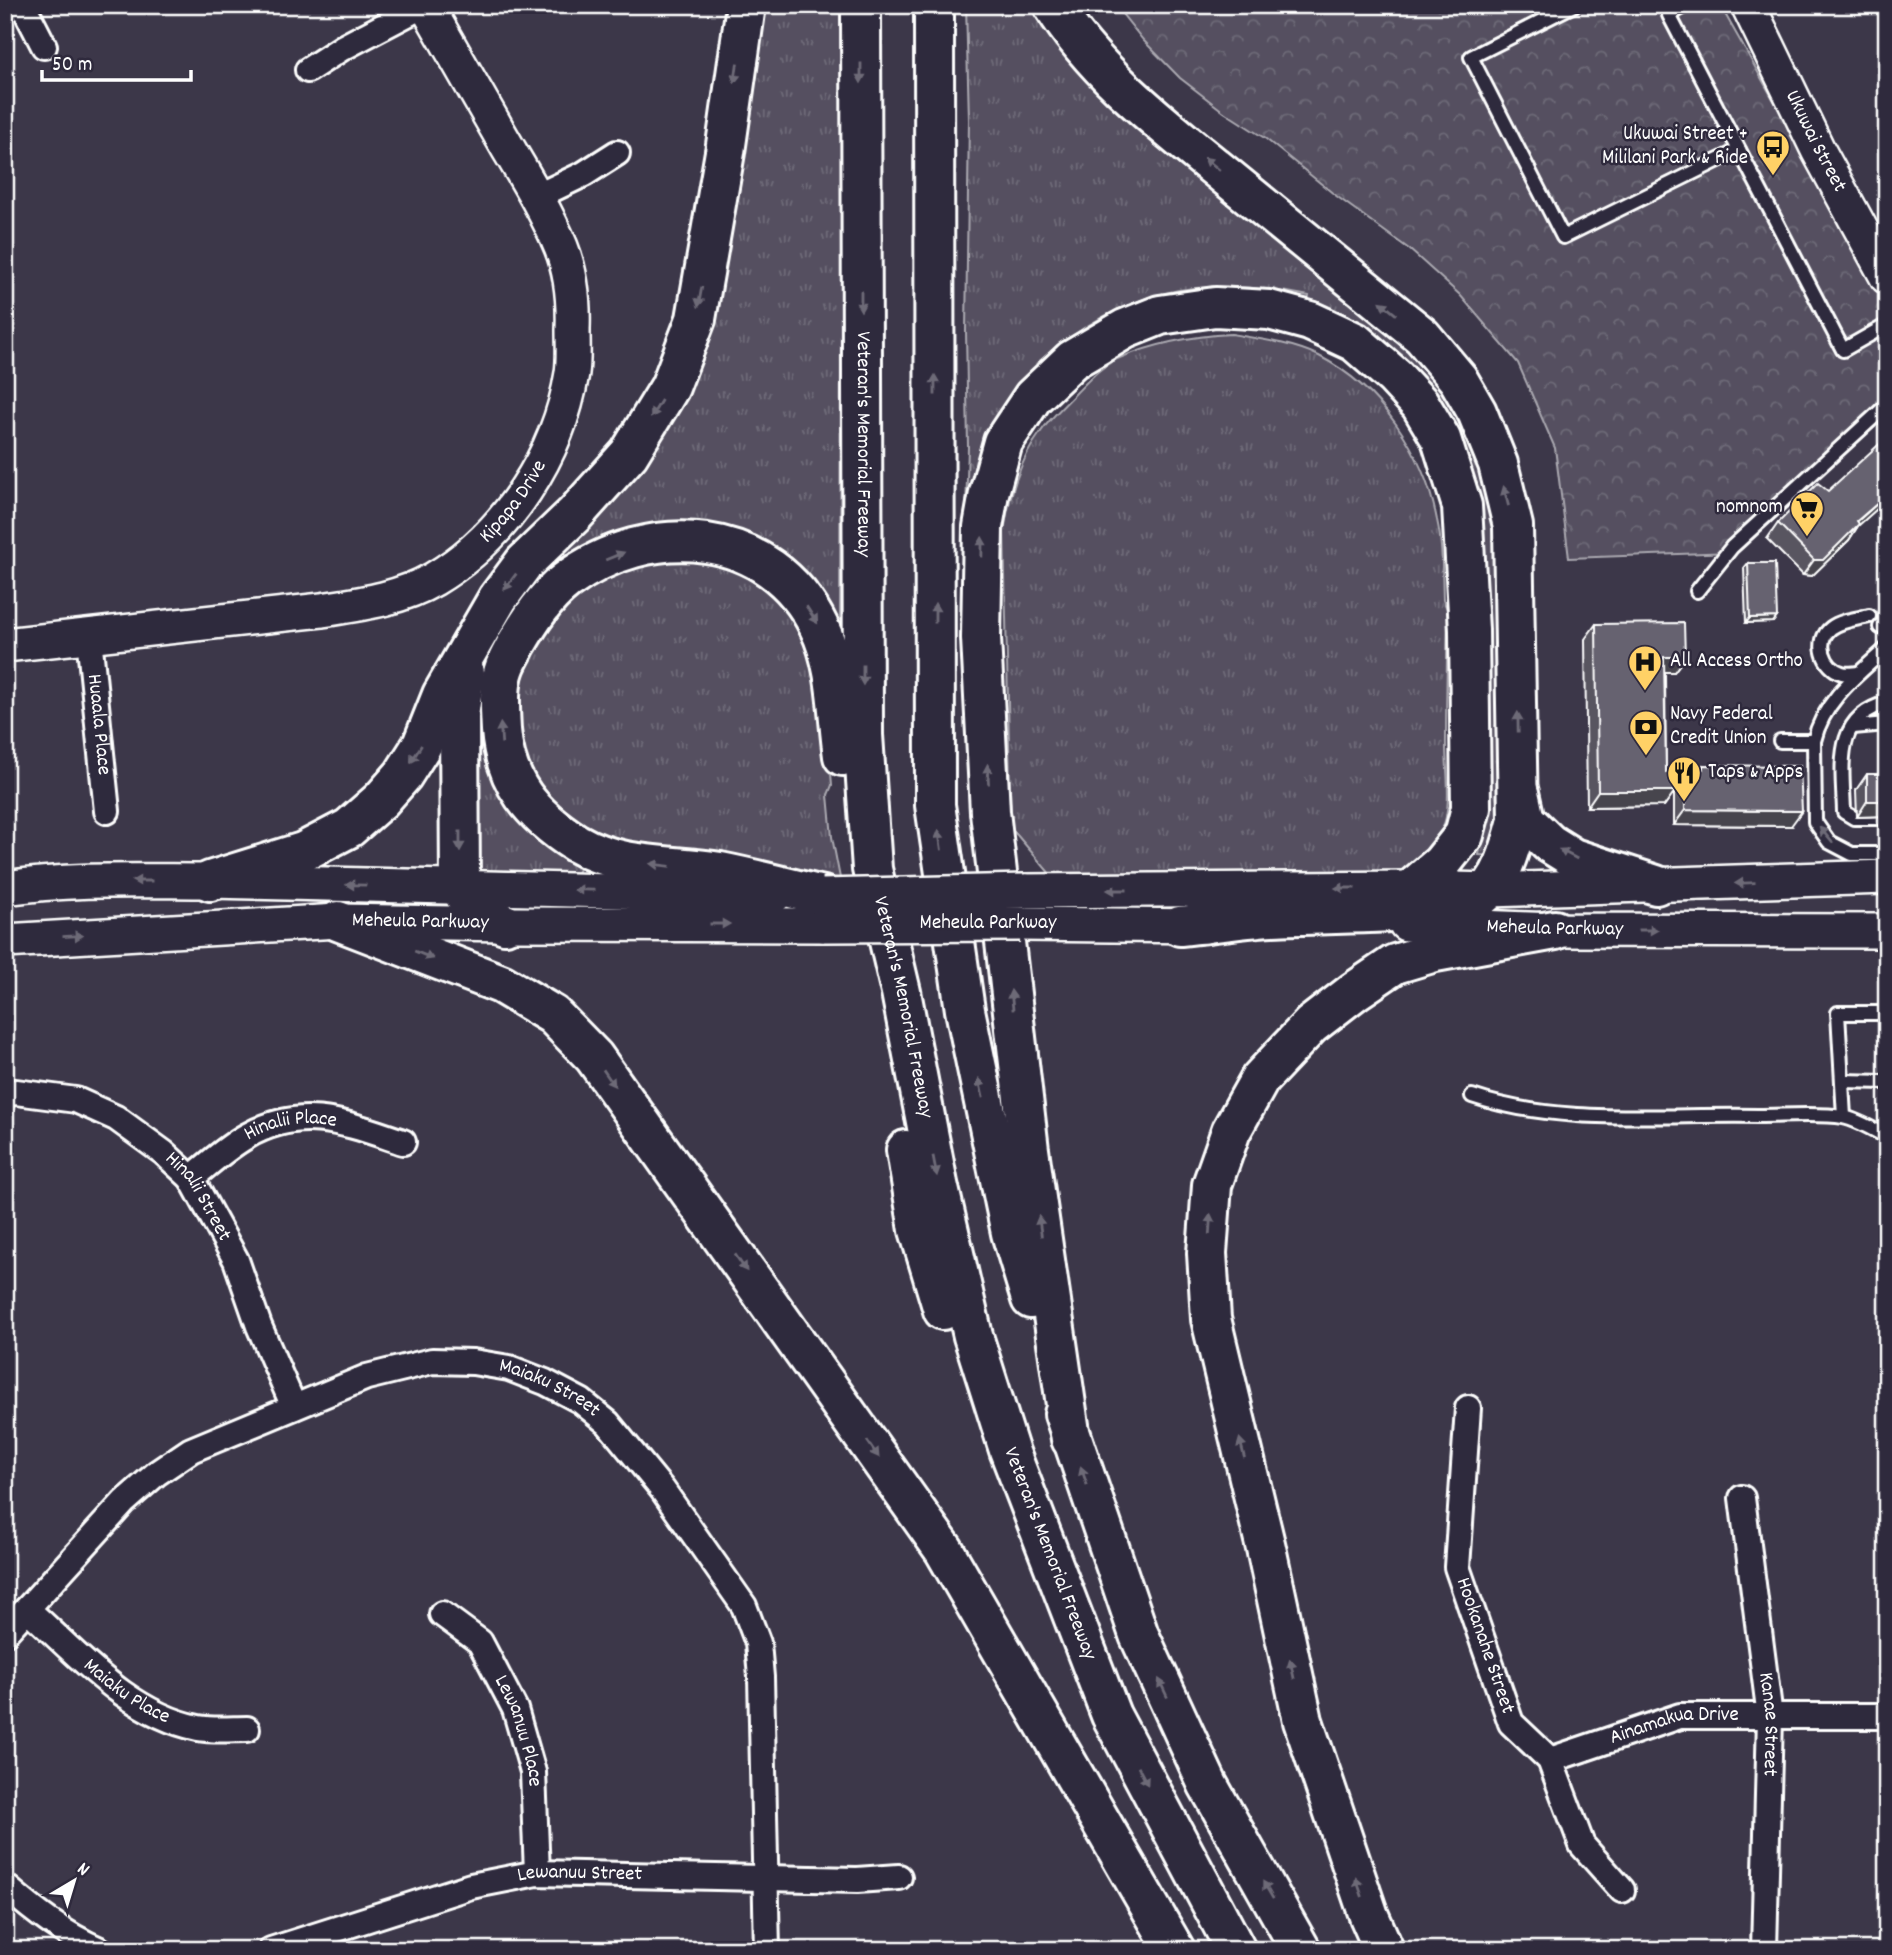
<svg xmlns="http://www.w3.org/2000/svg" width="1892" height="1955" viewBox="0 0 1892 1955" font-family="Dekko,sans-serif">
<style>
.grass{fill:url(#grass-tufts);stroke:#aaa8b0;stroke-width:2}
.park{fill:url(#park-crowns);stroke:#aaa8b0;stroke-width:2}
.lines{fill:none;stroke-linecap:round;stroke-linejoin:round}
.lane-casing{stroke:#fff;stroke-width:18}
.street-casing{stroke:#fff;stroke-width:30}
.secondary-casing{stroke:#fff;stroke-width:38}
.highway-casing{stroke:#fff;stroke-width:44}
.lane{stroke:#2f2a3d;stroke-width:12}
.street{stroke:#2f2a3d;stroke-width:24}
.secondary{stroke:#2f2a3d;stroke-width:33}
.highway{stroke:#2f2a3d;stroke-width:38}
.secondary-bridge-casing{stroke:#fff;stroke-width:38;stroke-linecap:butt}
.secondary-bridge{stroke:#2f2a3d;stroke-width:33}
.wall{fill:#585460;stroke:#fff;stroke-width:2}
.shaded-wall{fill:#47454e;stroke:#fff;stroke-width:2}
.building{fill:#666270;stroke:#fff;stroke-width:2}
.oneway{fill:#6d6a77}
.labels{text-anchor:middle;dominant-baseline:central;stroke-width:5;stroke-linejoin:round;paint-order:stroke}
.poi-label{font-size:21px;fill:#fff;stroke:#2f2a3d;text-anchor:start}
.street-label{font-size:21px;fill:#fff;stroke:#2f2a3d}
</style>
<defs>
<pattern id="grass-tufts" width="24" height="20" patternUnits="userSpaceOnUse" patternTransform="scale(1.75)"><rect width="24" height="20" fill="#555060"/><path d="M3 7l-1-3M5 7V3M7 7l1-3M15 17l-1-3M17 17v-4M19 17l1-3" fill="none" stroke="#6e6a78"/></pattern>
<pattern id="park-crowns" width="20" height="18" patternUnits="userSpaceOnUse" patternTransform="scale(1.75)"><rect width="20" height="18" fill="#555060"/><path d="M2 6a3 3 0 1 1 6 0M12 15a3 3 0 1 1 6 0" fill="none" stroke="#6e6a78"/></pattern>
</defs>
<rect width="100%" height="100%" fill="#3c3749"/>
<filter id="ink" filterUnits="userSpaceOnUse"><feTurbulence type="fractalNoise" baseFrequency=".0143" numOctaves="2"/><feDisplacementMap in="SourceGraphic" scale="14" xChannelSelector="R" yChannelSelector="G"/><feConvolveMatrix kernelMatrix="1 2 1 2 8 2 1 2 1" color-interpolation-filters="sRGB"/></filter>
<g filter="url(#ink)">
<g class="grass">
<path d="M 756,5 L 842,5 L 840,649 L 774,554 L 576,557 L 485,717 L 584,861 L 574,877 L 479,876 L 479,709 L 485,670 L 492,647 L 506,620 L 521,600 L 648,451 Z"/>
<path d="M 966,5 L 1033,5 L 1058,41 L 1416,347 L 1486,460 L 1508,641 L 1497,856 L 1479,855 L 1484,825 L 1464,468 L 1308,305 L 1309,296 C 1198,274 1124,288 1037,363 L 1044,365 L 965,542 L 968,447 L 966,331 L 969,120 Z"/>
<path d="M 1231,334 C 1260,339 1292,343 1319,356 C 1381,388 1424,452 1437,520 C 1443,546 1442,573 1443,600 L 1448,611 C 1447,654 1446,697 1446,739 C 1445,774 1456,813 1435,844 C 1426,858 1407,869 1392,874 L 1051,875 L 1011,828 L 1004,532 C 1008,499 1020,460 1040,433 C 1050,418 1064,406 1076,393 C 1088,381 1100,367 1117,359 C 1153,344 1191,336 1231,334 Z"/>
<path d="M 663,557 L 718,563 L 752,578 L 786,609 L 807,639 L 829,750 L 832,785 L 828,795 L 832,837 L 840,878 L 637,858 L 579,837 L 534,779 L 523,748 L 519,704 L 523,675 L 530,659 L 552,620 L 590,583 Z"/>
</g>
<path class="park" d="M 1115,5 L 1720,5 L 1887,301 L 1887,405 L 1733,552 L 1569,558 L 1555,448 L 1518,363 L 1460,295 L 1409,249 L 1335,195 L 1266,139 L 1224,112 L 1180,78 L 1143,40 Z"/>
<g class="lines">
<g class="lane-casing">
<g id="lane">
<path d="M 1574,5 L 1471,57 L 1563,237 L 1739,150"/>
<path d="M 1686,5 L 1669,15 L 1843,350 L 1887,325"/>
<path d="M 1697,591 L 1732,547 L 1887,405"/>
<path d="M 1880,627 L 1887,619"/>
<path d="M 1887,648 C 1857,675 1823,701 1814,741 L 1815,822 L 1829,842 L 1852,854 L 1887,854"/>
<path d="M 1859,673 C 1854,673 1848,675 1842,673 C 1824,668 1814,641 1831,628 C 1841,620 1857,619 1869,616"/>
<path d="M 1887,703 C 1832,717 1843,768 1844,812 L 1854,818 L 1887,818"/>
<path d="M 1853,727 L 1887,724"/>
<path d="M 1780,741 L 1814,741"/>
<path d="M 1842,1081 L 1887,1082"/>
<path d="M 1472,1096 C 1560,1126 1666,1114 1758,1116 C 1782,1116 1820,1113 1843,1117 C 1858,1120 1874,1130 1887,1137"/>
<path d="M 1844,1117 L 1838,1013 L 1887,1013"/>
</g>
</g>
<g class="street-casing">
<g id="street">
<path d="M 23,5 L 44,46"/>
<path d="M 308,70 L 342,48 L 424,5"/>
<path d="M 536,197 L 584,174 L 617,153"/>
<path id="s1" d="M 89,637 L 107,811"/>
<path id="s2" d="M 5,1094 L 16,1092 L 76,1100 L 116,1118 L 164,1153 L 191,1178 L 236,1260 L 259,1326 L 294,1407"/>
<path id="s3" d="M 191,1178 C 209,1164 227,1147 247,1136 C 303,1104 348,1124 403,1142"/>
<path id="s4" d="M 1468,1408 L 1457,1567 L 1511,1723 L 1550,1760 L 1582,1845 L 1622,1890"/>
<path id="s5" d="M 1742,1498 L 1770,1717 L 1764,1950"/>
<path id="s6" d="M 27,1609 C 78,1654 128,1714 198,1728 C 214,1731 232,1729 247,1729"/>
<path id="s7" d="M 442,1614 L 480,1642 L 515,1709 L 533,1772 L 537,1873"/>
<path id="s8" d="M 5,1633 L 124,1502 L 157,1473 L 191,1450 L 367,1377 L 432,1361 L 473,1362 L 509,1368 L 545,1382 L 581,1401 L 608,1423 L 662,1489 L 744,1606 L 758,1643 L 761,1677 L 767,1950"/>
<path id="s9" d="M 1550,1760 L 1680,1716 L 1887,1716"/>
<path d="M 5,1886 C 35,1912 63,1934 100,1950"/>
<path id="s10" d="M 271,1950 L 471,1886 L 537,1873 L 857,1880 L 899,1877"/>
</g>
</g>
<g class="secondary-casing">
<g id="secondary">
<path id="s11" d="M 1748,5 L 1818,150 L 1887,277"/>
<path id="s12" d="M 5,645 L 322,610 C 360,604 400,599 434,579 C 506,536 559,455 572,373 C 574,359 573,344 573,330 C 574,302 572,274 561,247 C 547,213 527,180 508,148 C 481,101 454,53 426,5"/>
<path d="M 5,888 C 72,878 142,881 210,881 L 775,895"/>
<path d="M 1025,891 L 1413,888 L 1491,890 L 1887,877"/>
<path d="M 1020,924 L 1205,926"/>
<path id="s13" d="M 1406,924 L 1555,930 L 1887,931"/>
<path id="s14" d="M 5,941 L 338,921 L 505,924 L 824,925"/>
</g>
</g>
<g class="highway-casing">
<g id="highway">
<path id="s15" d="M 861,5 L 863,735 L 872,869 L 901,992 L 938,1184 L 973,1336 L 1009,1450 L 1111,1715 L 1236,1950"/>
<path d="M 934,5 L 935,805 L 965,1010 L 1011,1233 L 1031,1299"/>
<path d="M 1053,5 C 1096,75 1165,126 1227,177 C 1292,230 1357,283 1422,336 L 1458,379 L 1477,412 L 1498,464 L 1513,526 L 1518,820 C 1511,847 1502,883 1478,899 C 1454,916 1309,913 1271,916 C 1240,918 1210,923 1180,926"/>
<path d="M 465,673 L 459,716 L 460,887 C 472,911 479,916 505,924"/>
<path d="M 1519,793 L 1525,820 L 1549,843 L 1573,858 L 1656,885"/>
<path d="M 210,881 L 303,852 L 349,828 L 381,800 L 403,775 L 422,745 L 442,695 L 498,598 L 524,563 L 575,514 L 629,454 L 670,387 L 696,319 L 725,152 L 746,5"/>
<path d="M 823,896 C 789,888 755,879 720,872 C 672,864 620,869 576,843 C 532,815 505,783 501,730 C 500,710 498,685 505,667 C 508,659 513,651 517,643 C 530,621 545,597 566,581 C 649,519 771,526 819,627 C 838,666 837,714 843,756"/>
<path d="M 338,921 L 501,984 L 553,1015 L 594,1057 L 944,1550 L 1175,1950"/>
<path d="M 906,1150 L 919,1230 L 943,1310"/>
<path d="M 1064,1414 L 1139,1635 L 1208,1785 L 1301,1950"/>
<path d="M 1071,1439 L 1029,1150 L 990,812 L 981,638 L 983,527 L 989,493 L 1003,442 L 1033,397 L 1072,360 L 1125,329 L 1160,315 L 1215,307 L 1269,310 L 1310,321 L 1355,342 L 1395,377 L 1420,404 L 1441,439 L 1462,506 L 1469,630 L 1471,808 L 1464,835 L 1441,864 L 1413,888"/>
<path d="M 1384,1950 L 1369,1916 L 1303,1721 L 1266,1548 L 1211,1319 L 1207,1253 L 1212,1185 L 1231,1131 L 1260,1079 L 1311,1025 L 1355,991 L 1395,964 L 1435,952 L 1555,930"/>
</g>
</g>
<use href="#lane" class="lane"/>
<use href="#street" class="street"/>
<use href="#secondary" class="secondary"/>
<use href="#highway" class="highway"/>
<g class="secondary-bridge-casing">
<g id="secondary-bridge">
<path d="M 823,896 L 1025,891"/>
<path d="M 824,925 L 1020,924"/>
</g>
</g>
<use href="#secondary-bridge" class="secondary-bridge"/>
</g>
<g class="wall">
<path d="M 1778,523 L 1858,526 L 1849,540 L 1812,576 L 1803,575 L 1767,539 Z"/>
<path d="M 1748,563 L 1777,617 L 1773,622 L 1746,623 L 1744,568 Z"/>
<path d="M 1596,624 L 1685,657 L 1674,672 L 1665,672 L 1666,772 L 1675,785 L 1685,770 L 1700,770 L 1703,765 L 1791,826 L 1674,825 L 1674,792 L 1664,806 L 1587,807 L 1585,639 Z"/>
<path d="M 1867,774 L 1887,774 L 1887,816 L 1857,817 L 1856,790 Z"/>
</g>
<g class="shaded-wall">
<path d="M 1887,495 L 1887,500 L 1858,526 L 1849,540 L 1812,576 L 1803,575 L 1814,560 Z"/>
<path d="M 1777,617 L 1773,622 L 1746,623 L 1750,618 Z"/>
<path d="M 1664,657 L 1685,657 L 1674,672 L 1654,672 Z"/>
<path d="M 1598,791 L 1675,791 L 1664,806 L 1587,807 Z"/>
<path d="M 1867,801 L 1887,801 L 1887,816 L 1857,817 Z"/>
<path d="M 1685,810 L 1802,811 L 1791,826 L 1674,825 Z"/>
</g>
<g class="building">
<path d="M 1887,437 L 1887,495 L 1857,521 L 1859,524 L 1823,560 L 1814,560 L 1778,523 L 1818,483 L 1828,491 Z"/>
<path d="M 1748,563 L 1775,563 L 1777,617 L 1750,618 Z"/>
<path d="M 1684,623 L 1685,657 L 1664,657 L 1666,772 L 1675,772 L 1675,791 L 1598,791 L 1596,624 Z"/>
<path d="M 1703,765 L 1800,766 L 1802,811 L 1685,810 L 1685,770 L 1703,769 Z"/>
<rect x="1867" y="774" width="20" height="27"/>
</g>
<defs><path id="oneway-solid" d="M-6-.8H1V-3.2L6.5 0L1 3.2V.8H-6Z" transform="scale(1.75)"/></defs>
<g class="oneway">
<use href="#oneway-solid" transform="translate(736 73) rotate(98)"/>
<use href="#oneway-solid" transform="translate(861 73) rotate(90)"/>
<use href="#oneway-solid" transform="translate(1212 164) rotate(-141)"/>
<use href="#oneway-solid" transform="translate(700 297) rotate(100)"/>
<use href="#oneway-solid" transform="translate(861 301) rotate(90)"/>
<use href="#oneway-solid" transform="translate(1388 308) rotate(-141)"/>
<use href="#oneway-solid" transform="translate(935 385) rotate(-90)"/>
<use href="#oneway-solid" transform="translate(656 409) rotate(121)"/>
<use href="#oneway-solid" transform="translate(1506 496) rotate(-104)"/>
<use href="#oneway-solid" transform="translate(982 547) rotate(-89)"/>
<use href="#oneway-solid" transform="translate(615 556) rotate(-22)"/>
<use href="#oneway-solid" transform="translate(510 582) rotate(127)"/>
<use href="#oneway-solid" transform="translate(935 613) rotate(-90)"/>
<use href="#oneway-solid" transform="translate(812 615) rotate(57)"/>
<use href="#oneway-solid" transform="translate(863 675) rotate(90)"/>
<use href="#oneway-solid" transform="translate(1518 722) rotate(-91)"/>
<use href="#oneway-solid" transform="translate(501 733) rotate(-94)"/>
<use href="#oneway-solid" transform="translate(416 754) rotate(122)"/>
<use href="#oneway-solid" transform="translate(988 774) rotate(-93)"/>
<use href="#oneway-solid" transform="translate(1826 835) rotate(-130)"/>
<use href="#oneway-solid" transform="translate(940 840) rotate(-98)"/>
<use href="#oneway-solid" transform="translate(460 841) rotate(90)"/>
<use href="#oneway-solid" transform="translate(1568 854) rotate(-152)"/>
<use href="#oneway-solid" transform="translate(660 865) rotate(-173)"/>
<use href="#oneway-solid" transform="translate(142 881) rotate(-180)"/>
<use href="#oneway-solid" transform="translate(1745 883) rotate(178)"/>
<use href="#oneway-solid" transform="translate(356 885) rotate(-179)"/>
<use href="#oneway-solid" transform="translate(1345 888) rotate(180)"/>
<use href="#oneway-solid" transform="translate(584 890) rotate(-179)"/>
<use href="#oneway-solid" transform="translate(1117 890) rotate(180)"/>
<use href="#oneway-solid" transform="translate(720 924)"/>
<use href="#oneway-solid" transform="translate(1648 930)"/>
<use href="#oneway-solid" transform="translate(73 936) rotate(-3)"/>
<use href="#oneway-solid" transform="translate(424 955) rotate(22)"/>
<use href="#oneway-solid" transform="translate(1012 1000) rotate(-96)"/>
<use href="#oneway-solid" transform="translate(609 1078) rotate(55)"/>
<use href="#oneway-solid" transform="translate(981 1088) rotate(-102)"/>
<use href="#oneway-solid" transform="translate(935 1166) rotate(79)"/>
<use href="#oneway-solid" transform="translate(1210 1224) rotate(-86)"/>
<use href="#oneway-solid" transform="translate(1040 1226) rotate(-98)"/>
<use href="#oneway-solid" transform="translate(741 1263) rotate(55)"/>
<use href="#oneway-solid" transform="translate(1242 1448) rotate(-104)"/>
<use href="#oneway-solid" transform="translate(873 1449) rotate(55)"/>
<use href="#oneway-solid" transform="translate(1084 1476) rotate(-109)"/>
<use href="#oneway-solid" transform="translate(1292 1669) rotate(-102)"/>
<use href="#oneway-solid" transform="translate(1163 1688) rotate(-115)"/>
<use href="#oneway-solid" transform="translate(1143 1776) rotate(62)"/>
<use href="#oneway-solid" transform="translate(1359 1887) rotate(-109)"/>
<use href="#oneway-solid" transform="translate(1268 1890) rotate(-120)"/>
</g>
</g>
<defs>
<g id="bus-pin" transform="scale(1.75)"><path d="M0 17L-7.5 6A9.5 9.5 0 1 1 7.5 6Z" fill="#ffd166" stroke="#2f2a3d"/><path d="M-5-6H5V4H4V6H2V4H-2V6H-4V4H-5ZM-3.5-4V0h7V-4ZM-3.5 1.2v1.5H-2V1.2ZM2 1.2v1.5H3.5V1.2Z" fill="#111"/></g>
<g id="supermarket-pin" transform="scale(1.75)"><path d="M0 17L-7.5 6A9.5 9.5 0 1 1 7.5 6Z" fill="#ffd166" stroke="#2f2a3d"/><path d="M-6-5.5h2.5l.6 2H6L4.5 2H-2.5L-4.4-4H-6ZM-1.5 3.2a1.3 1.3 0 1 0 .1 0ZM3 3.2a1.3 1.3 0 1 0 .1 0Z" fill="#111"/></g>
<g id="hospital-pin" transform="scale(1.75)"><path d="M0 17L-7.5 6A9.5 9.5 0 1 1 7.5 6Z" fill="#ffd166" stroke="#2f2a3d"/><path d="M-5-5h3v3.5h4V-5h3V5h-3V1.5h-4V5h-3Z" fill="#111"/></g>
<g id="bank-pin" transform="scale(1.75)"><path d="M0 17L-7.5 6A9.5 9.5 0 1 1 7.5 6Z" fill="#ffd166" stroke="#2f2a3d"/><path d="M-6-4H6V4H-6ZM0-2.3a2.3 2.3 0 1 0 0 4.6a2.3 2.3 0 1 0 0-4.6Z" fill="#111"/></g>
<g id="restaurant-pin" transform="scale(1.75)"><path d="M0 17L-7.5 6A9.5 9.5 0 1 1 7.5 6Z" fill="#ffd166" stroke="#2f2a3d"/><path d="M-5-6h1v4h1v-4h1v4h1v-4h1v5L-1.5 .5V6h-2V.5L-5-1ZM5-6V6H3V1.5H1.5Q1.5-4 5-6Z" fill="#111"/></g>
</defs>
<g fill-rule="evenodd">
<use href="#bus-pin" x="1773" y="147"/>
<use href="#supermarket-pin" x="1807" y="508"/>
<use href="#hospital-pin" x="1645" y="662"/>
<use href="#bank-pin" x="1646" y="727"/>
<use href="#restaurant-pin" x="1684" y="773"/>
</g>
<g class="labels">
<g class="poi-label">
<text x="1748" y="135" text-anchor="end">Ukuwai Street +<tspan x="1748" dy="24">Mililani Park &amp; Ride</tspan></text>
<text x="1783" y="508" text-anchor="end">nomnom</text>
<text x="1670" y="662">All Access Ortho</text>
<text x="1670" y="715">Navy Federal<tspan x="1670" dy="24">Credit Union</tspan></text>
<text x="1708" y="773">Taps &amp; Apps</text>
</g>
<g class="street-label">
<text stroke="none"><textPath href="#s11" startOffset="152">Ukuwai Street</textPath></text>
<text stroke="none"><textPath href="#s15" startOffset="439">Veteran's Memorial Freeway</textPath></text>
<text stroke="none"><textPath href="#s12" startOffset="548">Kipapa Drive</textPath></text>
<text stroke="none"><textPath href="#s1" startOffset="88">Huaala Place</textPath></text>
<text stroke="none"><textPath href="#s14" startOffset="416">Meheula Parkway</textPath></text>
<text x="988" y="924">Meheula Parkway</text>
<text stroke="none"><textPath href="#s13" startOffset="149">Meheula Parkway</textPath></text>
<text stroke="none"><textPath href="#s15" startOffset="1006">Veteran's Memorial Freeway</textPath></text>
<text stroke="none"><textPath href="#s3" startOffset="116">Hinalii Place</textPath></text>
<text stroke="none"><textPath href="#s2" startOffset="231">Hinalii Street</textPath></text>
<text stroke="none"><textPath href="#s8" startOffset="642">Maiaku Street</textPath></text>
<text stroke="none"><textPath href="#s15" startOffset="1573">Veteran's Memorial Freeway</textPath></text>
<text stroke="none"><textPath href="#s4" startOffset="243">Hookanahe Street</textPath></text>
<text stroke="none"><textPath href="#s6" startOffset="130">Maiaku Place</textPath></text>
<text stroke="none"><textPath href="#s5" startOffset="228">Kanae Street</textPath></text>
<text stroke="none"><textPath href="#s9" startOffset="130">Ainamakua Drive</textPath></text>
<text stroke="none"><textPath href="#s7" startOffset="145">Lewanuu Place</textPath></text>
<text stroke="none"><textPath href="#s10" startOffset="320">Lewanuu Street</textPath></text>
</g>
</g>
<rect width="1892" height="1955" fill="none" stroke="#2f2a3d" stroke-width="28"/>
<rect x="14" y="14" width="1864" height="1927" fill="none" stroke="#fff" stroke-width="2.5" filter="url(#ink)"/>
<g transform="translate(74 1881) rotate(38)" stroke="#2f2a3d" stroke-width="5" paint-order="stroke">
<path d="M0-5L12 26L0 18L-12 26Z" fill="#ffffff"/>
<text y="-10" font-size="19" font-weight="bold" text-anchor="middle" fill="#ffffff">N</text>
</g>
<path d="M42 70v10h149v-10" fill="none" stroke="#ffffff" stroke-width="3.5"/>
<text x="52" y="70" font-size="21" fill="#ffffff" stroke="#2f2a3d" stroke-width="5" paint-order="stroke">50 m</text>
</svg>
